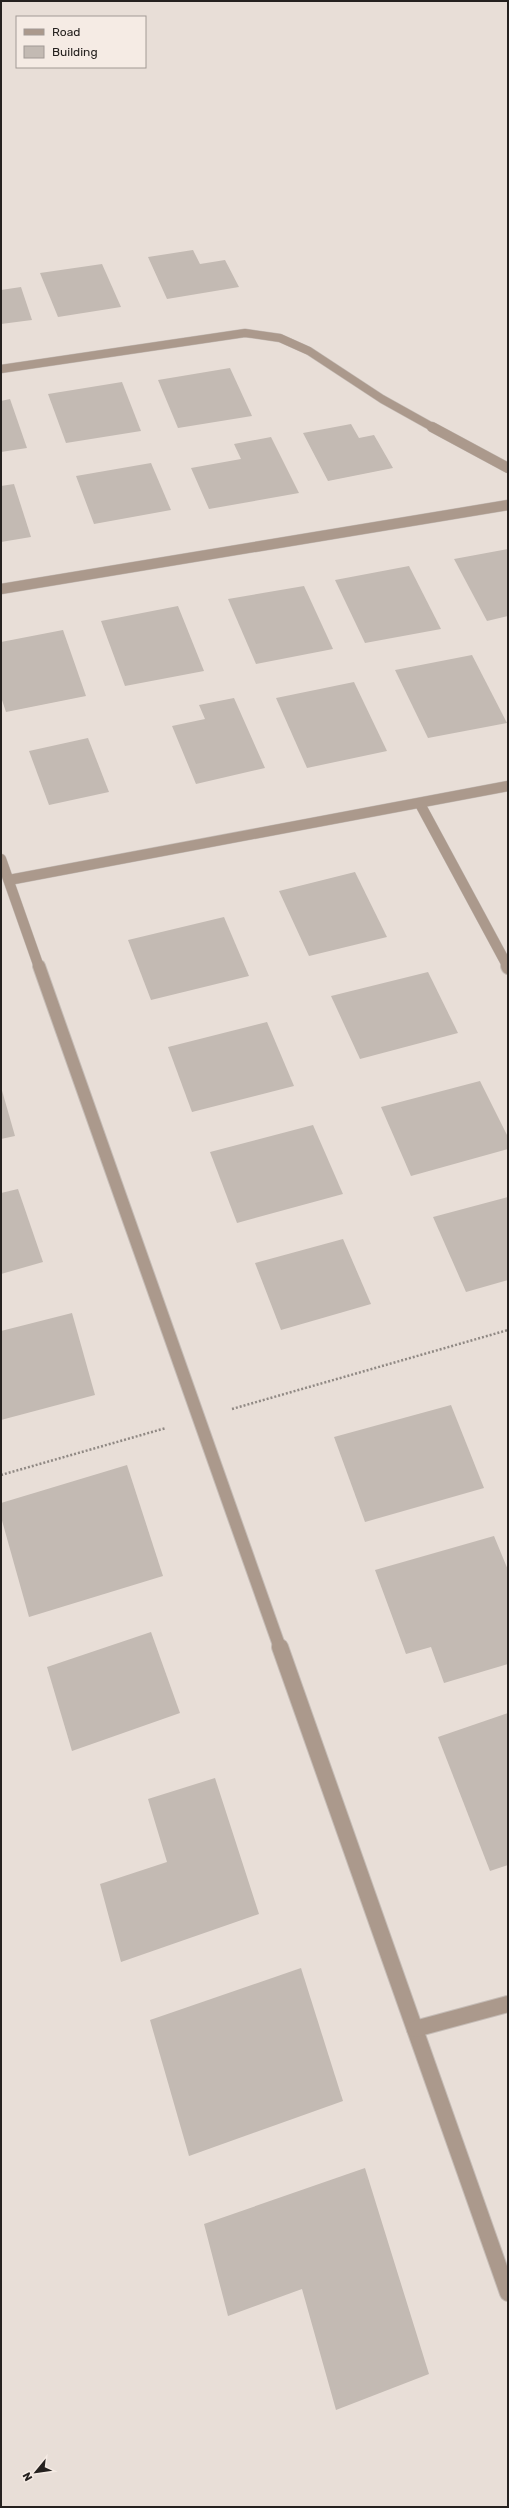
<svg xmlns="http://www.w3.org/2000/svg" width="509" height="2508" viewBox="0 0 509 2508" font-family="Rubik,sans-serif">
<style>
.building{fill:#c3bab3}
.lines{fill:none;stroke-linecap:round;stroke-linejoin:round}
.minor-far3-casing{stroke:#c5bcb6;stroke-width:9}
.minor-far2-casing{stroke:#c5bcb6;stroke-width:11}
.minor-far1-casing{stroke:#c5bcb6;stroke-width:14}
.minor-casing{stroke:#c5bcb6;stroke-width:18}
.path{stroke:#908984;stroke-width:2.5;stroke-dasharray:2 2;stroke-linecap:butt}
.minor-far3{stroke:#ab998c;stroke-width:8}
.minor-far2{stroke:#ab998c;stroke-width:10}
.minor-far1{stroke:#ab998c;stroke-width:12}
.minor{stroke:#ab998c;stroke-width:16}
</style>
<rect width="100%" height="100%" fill="#e8ded7"/>
<g class="building">
<path d="M 193,250 L 200,264 L 225,260 L 239,287 L 167,299 L 148,257 Z"/>
<path d="M 102,264 L 121,307 L 58,317 L 40,273 Z"/>
<path d="M 21,287 L 32,320 L 1,324 L 1,290 Z"/>
<path d="M 230,368 L 252,416 L 178,428 L 158,380 Z"/>
<path d="M 122,382 L 141,431 L 66,443 L 48,394 Z"/>
<path d="M 10,399 L 27,448 L 1,452 L 1,401 Z"/>
<path d="M 351,424 L 359,438 L 374,435 L 393,468 L 328,481 L 303,433 Z"/>
<path d="M 271,437 L 299,493 L 209,509 L 191,468 L 241,459 L 234,444 Z"/>
<path d="M 151,463 L 171,510 L 94,524 L 76,476 Z"/>
<path d="M 14,484 L 31,537 L 1,542 L 1,486 Z"/>
<path d="M 508,549 L 508,616 L 487,621 L 454,559 Z"/>
<path d="M 409,566 L 441,629 L 365,643 L 335,580 Z"/>
<path d="M 304,586 L 333,649 L 256,664 L 228,599 Z"/>
<path d="M 178,606 L 204,671 L 125,686 L 101,621 Z"/>
<path d="M 63,630 L 86,696 L 6,712 L 1,697 L 1,642 Z"/>
<path d="M 472,655 L 507,723 L 428,738 L 395,670 Z"/>
<path d="M 354,682 L 387,751 L 307,768 L 276,698 Z"/>
<path d="M 234,698 L 265,768 L 196,784 L 172,726 L 205,719 L 199,705 Z"/>
<path d="M 88,738 L 109,792 L 49,805 L 29,751 Z"/>
<path d="M 355,872 L 387,937 L 309,956 L 279,891 Z"/>
<path d="M 224,917 L 249,976 L 151,1000 L 128,940 Z"/>
<path d="M 428,972 L 458,1033 L 360,1059 L 331,996 Z"/>
<path d="M 267,1022 L 294,1086 L 192,1112 L 168,1047 Z"/>
<path d="M 480,1081 L 508,1137 L 508,1149 L 411,1176 L 381,1107 Z"/>
<path d="M 1,1087 L 15,1136 L 1,1139 Z"/>
<path d="M 313,1125 L 343,1194 L 237,1223 L 210,1152 Z"/>
<path d="M 18,1189 L 43,1262 L 1,1274 L 1,1193 Z"/>
<path d="M 508,1197 L 508,1280 L 466,1292 L 433,1217 Z"/>
<path d="M 343,1239 L 371,1304 L 281,1330 L 255,1263 Z"/>
<path d="M 72,1313 L 95,1395 L 1,1420 L 1,1331 Z"/>
<path d="M 451,1405 L 484,1488 L 365,1522 L 334,1437 Z"/>
<path d="M 127,1465 L 163,1576 L 29,1617 L 1,1517 L 1,1503 Z"/>
<path d="M 494,1536 L 508,1570 L 508,1664 L 444,1683 L 431,1647 L 406,1654 L 375,1570 Z"/>
<path d="M 151,1632 L 180,1713 L 72,1751 L 47,1667 Z"/>
<path d="M 508,1713 L 508,1865 L 490,1871 L 438,1737 Z"/>
<path d="M 215,1778 L 259,1914 L 121,1962 L 100,1884 L 167,1862 L 148,1799 Z"/>
<path d="M 301,1968 L 343,2101 L 189,2156 L 150,2020 Z"/>
<path d="M 365,2168 L 429,2374 L 336,2410 L 302,2289 L 228,2316 L 204,2224 Z"/>
</g>
<g class="lines">
<g class="minor-far3-casing">
<path id="minor-far3" d="M 1,369 L 245,333 L 280,338 L 309,351 L 382,399 L 434,428"/>
</g>
<g class="minor-far2-casing">
<g id="minor-far2">
<path d="M 432,427 L 508,468"/>
<path d="M 1,589 L 508,505"/>
<path d="M 420,804 L 508,967"/>
<path d="M 1,859 L 39,967"/>
<path d="M 9,880 L 508,786"/>
</g>
</g>
<g class="minor-far1-casing">
<g id="minor-far1">
<path d="M 39,966 L 280,1648"/>
<path d="M 507,966 L 508,968"/>
</g>
</g>
<g class="minor-casing">
<g id="minor">
<path d="M 280,1647 L 508,2293"/>
<path d="M 415,2029 L 508,2004"/>
</g>
</g>
<g class="path">
<path d="M 232,1409 L 508,1330"/>
<path d="M 1,1475 L 166,1428"/>
</g>
<use href="#minor-far3" class="minor-far3"/>
<use href="#minor-far2" class="minor-far2"/>
<use href="#minor-far1" class="minor-far1"/>
<use href="#minor" class="minor"/>
</g>
<rect width="509" height="2508" fill="none" stroke="#25211f" stroke-width="4"/>
<rect x="16" y="16" width="130" height="52" fill="#f5ebe4" stroke="#a29a95"/>
<rect x="24" y="29" width="20" height="6" fill="#ab998c" stroke="#a29a95"/>
<text x="52" y="36" font-size="12" fill="#25211f">Road</text>
<rect x="24" y="46" width="20" height="12" fill="#c3bab3" stroke="#a29a95"/>
<text x="52" y="56" font-size="12" fill="#25211f">Building</text>
<g transform="translate(36 2472) rotate(241)" stroke="#f5ebe4" stroke-width="3" paint-order="stroke">
<path d="M0-3L7 15L0 10L-7 15Z" fill="#25211f"/>
<text y="-6" font-size="11" font-weight="bold" text-anchor="middle" fill="#25211f">N</text>
</g>
</svg>
